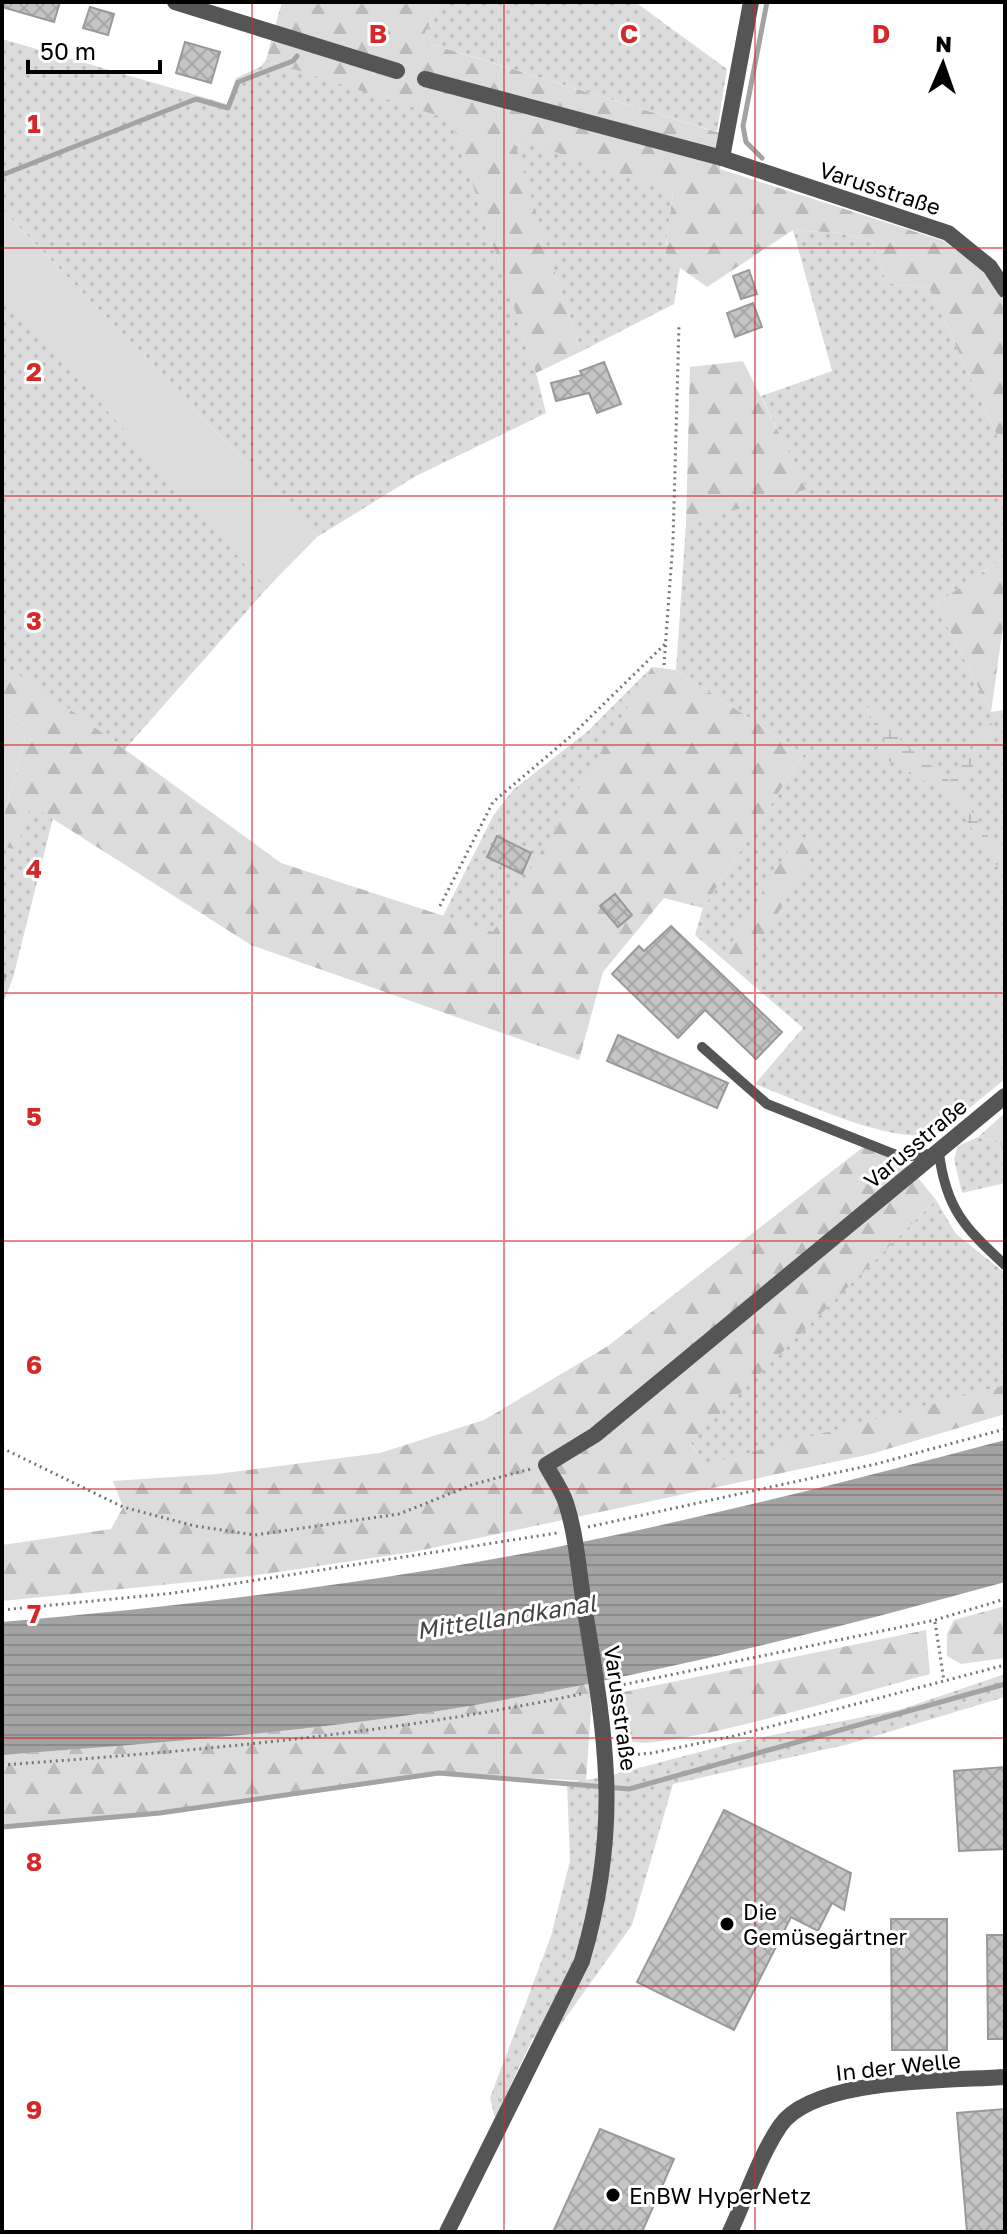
<svg xmlns="http://www.w3.org/2000/svg" width="1007" height="2234" viewBox="0 0 1007 2234" font-family="'Golos Text',sans-serif">
<style>
.grass{fill:url(#grass-dots)}
.forest{fill:url(#forest-firs)}
.wetland{fill:url(#wetland-marsh)}
.park{fill:#dcdcdc}
.water{fill:url(#water-rules)}
.lines{fill:none;stroke-linecap:round;stroke-linejoin:round}
.stream{stroke:#a3a3a3;stroke-width:5}
.building{fill:url(#building-cross-hatch);stroke:#999;stroke-width:2}
.path{stroke:#777;stroke-width:3;stroke-dasharray:2 4;stroke-linecap:butt}
.lane{stroke:#555;stroke-width:10}
.street{stroke:#555;stroke-width:16}
.grid{fill:none;stroke:#d62828;stroke-width:2;stroke-opacity:0.55}
.poi-dot{fill:#000;stroke:#fff;stroke-width:3}
.labels{text-anchor:middle;dominant-baseline:central;stroke-width:6;stroke-linejoin:round;paint-order:stroke}
.street-label{font-size:22px;fill:#000;stroke:#fff}
.poi-label{font-size:22px;fill:#000;stroke:#fff;text-anchor:start}
.water-label{font-size:24px;font-style:italic;fill:#444;stroke:#fff}
.grid-label{font-size:26px;text-anchor:middle;font-weight:bold;fill:#d62828;stroke:#fff;stroke-width:6;stroke-linejoin:round;paint-order:stroke}
</style>
<defs>
<pattern id="grass-dots" width="8" height="8" patternUnits="userSpaceOnUse" patternTransform="scale(2)"><rect width="8" height="8" fill="#dcdcdc"/><path d="M2 2h.1M6 6h.1" fill="none" stroke="#bbb" stroke-width="1.8" stroke-linecap="round"/></pattern>
<pattern id="forest-firs" width="22" height="20" patternUnits="userSpaceOnUse" patternTransform="scale(2)"><rect width="22" height="20" fill="#dcdcdc"/><path d="M5 1l3.5 6h-7zM16 11l3.5 6h-7z" fill="#bbb"/></pattern>
<pattern id="wetland-marsh" width="20" height="14" patternUnits="userSpaceOnUse" patternTransform="scale(2)"><rect width="20" height="14" fill="#dcdcdc"/><path d="M1 5h8M5 5V1M11 12h8M15 12V8" fill="none" stroke="#bbb"/></pattern>
<pattern id="water-rules" width="6" height="5" patternUnits="userSpaceOnUse" patternTransform="scale(2)"><rect width="6" height="5" fill="#a3a3a3"/><path d="M0 2.5h6" fill="none" stroke="#8b8b8b"/></pattern>
<pattern id="building-cross-hatch" width="8" height="8" patternUnits="userSpaceOnUse" patternTransform="scale(2)"><rect width="8" height="8" fill="#c4c4c4"/><path d="M0 0l8 8M0 8l8-8" fill="none" stroke="#a7a7a7"/></pattern>
</defs>
<rect width="100%" height="100%" fill="#fff"/>
<g class="grass">
<path d="M 440,2 L 635,2 L 727,69 L 717,132 L 421,41 Z"/>
<path d="M 2,39 L 227,104 L 236,78 L 260,67 L 266,60 L 451,119 L 536,373 L 546,413 L 416,476 L 317,537 L 2,209 Z"/>
<path d="M 512,137 L 673,191 L 665,256 L 680,268 L 674,304 L 580,352 Z"/>
<path d="M 793,230 L 839,233 L 872,241 L 886,281 L 896,285 L 929,287 L 1005,453 L 1005,557 L 936,604 L 991,712 L 1005,710 L 1005,1079 L 939,1133 C 894,1147 801,1101 755,1084 L 803,1028 L 695,935 L 703,908 L 804,754 L 676,670 L 686,524 L 806,488 L 761,396 L 832,371 Z"/>
<path d="M 2,293 L 258,578 L 269,586 L 125,749 L 2,664 Z"/>
<path d="M 652,667 L 494,933 L 443,916 L 493,816 L 513,790 L 588,731 Z"/>
<path d="M 31,804 L 53,818 L 13,978 L 2,1005 L 2,846 L 16,850 Z"/>
<path d="M 978,1137 L 999,1141 L 1005,1155 L 1005,1183 L 962,1193 L 954,1159 L 958,1146 Z"/>
<path d="M 936,1200 L 956,1234 L 1005,1273 L 1005,1385 L 706,1465 L 690,1442 Z"/>
<path d="M 1005,1674 L 1005,1697 L 845,1745 L 673,1784 L 632,1925 L 549,2041 L 533,2038 L 495,2118 L 490,2098 L 551,1936 L 570,1861 L 567,1783 L 608,1776 L 734,1743 L 902,1709 Z"/>
</g>
<g class="forest">
<path d="M 282,2 L 440,2 L 421,41 L 726,135 L 720,169 L 944,241 L 988,275 L 1005,303 L 1005,453 L 929,287 L 896,285 L 886,281 L 872,241 L 839,233 L 793,230 L 707,287 L 665,257 L 673,191 L 513,138 L 580,352 L 536,373 L 451,120 L 266,60 Z"/>
<path d="M 743,361 L 807,489 L 686,524 L 690,367 Z"/>
<path d="M 1005,557 L 1005,612 L 991,712 L 936,604 Z"/>
<path d="M 2,664 L 50,695 L 281,863 L 493,932 L 652,667 L 676,670 L 804,754 L 703,908 L 664,898 L 603,972 L 579,1060 L 251,945 L 31,805 L 16,850 L 2,846 L 2,823 L 28,727 L 2,712 Z"/>
<path d="M 798,834 L 813,842 L 816,851 L 741,974 L 722,958 Z"/>
<path d="M 1005,1113 L 1005,1155 L 999,1141 L 978,1137 Z"/>
<path d="M 867,1144 L 901,1157 L 936,1200 L 690,1443 L 706,1464 L 1005,1385 L 1005,1414 L 871,1454 L 413,1552 L 251,1576 L 2,1601 L 2,1545 L 111,1529 L 123,1507 L 113,1481 L 217,1474 L 380,1453 L 484,1420 L 608,1346 Z"/>
<path d="M 1005,1606 L 1005,1658 L 961,1664 L 947,1656 L 947,1634 L 954,1620 Z"/>
<path d="M 926,1630 L 930,1674 C 883,1686 662,1754 630,1741 C 609,1733 613,1710 618,1693 Z"/>
<path d="M 589,1682 L 591,1710 L 586,1781 L 439,1773 L 160,1813 L 2,1827 L 2,1755 C 199,1739 395,1722 589,1682 Z"/>
</g>
<path class="wetland" d="M 863,706 L 880,710 L 903,743 L 950,781 L 990,723 L 997,727 L 958,791 L 1005,861 L 1005,878 L 948,793 L 906,772 L 903,761 L 881,762 L 876,749 L 888,746 Z"/>
<g class="park">
<path d="M 2,209 L 317,537 L 269,586 L 258,579 L 2,293 Z"/>
<path d="M 2,712 L 28,727 L 2,823 Z"/>
</g>
<path class="water" d="M 1005,1440 L 1005,1582 C 839,1628 672,1670 503,1700 C 338,1730 169,1742 2,1755 L 2,1622 C 196,1605 392,1581 582,1542 C 724,1513 865,1477 1005,1440 Z"/>
<g class="lines">
<g class="stream">
<path d="M 762,158 L 746,142 L 743,126 L 767,2"/>
<path d="M 2,175 L 196,99 L 228,108 L 238,82 L 293,61 L 297,56"/>
<path d="M 2,976 L 4,976"/>
<path d="M 2,1827 L 160,1813 L 439,1773 L 629,1789 L 1005,1684"/>
</g>
</g>
<g class="building">
<path d="M 2,2 L 60,2 L 54,22 L 2,7 Z"/>
<path d="M 90,7 L 114,14 L 108,35 L 83,28 Z"/>
<path d="M 185,42 L 220,52 L 211,83 L 176,73 Z"/>
<path d="M 749,270 L 757,294 L 741,299 L 733,276 Z"/>
<path d="M 753,303 L 762,327 L 735,337 L 727,313 Z"/>
<path d="M 604,362 L 621,404 L 597,413 L 589,393 L 556,401 L 551,383 L 582,375 L 580,371 Z"/>
<path d="M 497,836 L 531,853 L 522,874 L 487,857 Z"/>
<path d="M 615,894 L 632,915 L 618,927 L 600,906 Z"/>
<path d="M 671,926 L 782,1032 L 756,1059 L 705,1010 L 678,1038 L 612,974 L 639,946 L 644,951 Z"/>
<path d="M 618,1035 L 728,1083 L 717,1108 L 607,1061 Z"/>
<path d="M 1005,1767 L 1005,1849 L 959,1851 L 954,1771 Z"/>
<path d="M 724,1810 L 851,1873 L 844,1910 L 832,1903 L 818,1931 L 791,1917 L 734,2030 L 637,1982 Z"/>
<path d="M 891,1919 L 947,1919 L 947,2050 L 892,2050 Z"/>
<path d="M 987,1935 L 1005,1935 L 1005,2039 L 988,2039 Z"/>
<path d="M 1005,2109 L 1005,2232 L 967,2232 L 957,2113 Z"/>
<path d="M 600,2129 L 674,2159 L 642,2232 L 553,2232 Z"/>
</g>
<g class="lines">
<g class="path">
<path d="M 664,665 L 673,541 L 679,325"/>
<path d="M 440,906 L 493,802 L 571,736 L 665,644"/>
<path d="M 2,1448 L 123,1507 L 195,1526 L 255,1535 L 399,1514 L 474,1484 L 531,1469"/>
<path d="M 588,1527 L 876,1464 L 1005,1429"/>
<path d="M 2,1610 L 174,1593 L 557,1533"/>
<path d="M 935,1622 L 944,1681"/>
<path d="M 612,1687 L 935,1620 L 1005,1599"/>
<path d="M 620,1756 L 652,1753 L 734,1736 L 1005,1665"/>
<path d="M 2,1765 C 195,1751 391,1734 581,1694"/>
</g>
<path class="lane" d="M 702,1047 L 767,1104 L 901,1157 L 939,1153 C 946,1209 965,1228 1005,1265"/>
<g class="street">
<path d="M 175,2 L 397,71"/>
<path d="M 425,79 L 722,158 L 948,233 L 990,267 L 1005,290"/>
<path d="M 722,158 L 751,2"/>
<path d="M 447,2232 L 582,1961 C 621,1828 607,1744 585,1611 C 579,1576 577,1537 566,1503 C 562,1490 552,1477 546,1465 L 595,1435 L 1005,1096"/>
<path d="M 730,2232 C 746,2198 759,2157 780,2126 C 813,2077 950,2081 1005,2077"/>
</g>
</g>
<path class="grid" d="M 252,2 L 252,2232M 504,2 L 504,2232M 755,2 L 755,2232M 2,248 L 1005,248M 2,496 L 1005,496M 2,745 L 1005,745M 2,993 L 1005,993M 2,1241 L 1005,1241M 2,1489 L 1005,1489M 2,1738 L 1005,1738M 2,1986 L 1005,1986"/>
<g class="poi-dot">
<circle cx="727" cy="1924" r="8"/>
<circle cx="613" cy="2195" r="8"/>
</g>
<g class="labels">
<g class="street-label">
<text transform="translate(880 188) rotate(18)">Varusstraße</text>
<text transform="translate(915 1143) rotate(-40)">Varusstraße</text>
<text transform="translate(621 1708) rotate(82)">Varusstraße</text>
<text transform="translate(898 2066) rotate(-6)">In der Welle</text>
</g>
<g class="poi-label">
<text x="743" y="1911">Die<tspan x="743" dy="25">Gemüsegärtner</tspan></text>
<text x="629" y="2195">EnBW HyperNetz</text>
</g>
<g class="water-label">
<text transform="translate(506 1616) rotate(-9)">Mittellandkanal</text>
</g>
</g>
<g class="grid-label">
<text x="378" y="43">B</text>
<text x="629" y="43">C</text>
<text x="881" y="43">D</text>
<text x="34" y="133">1</text>
<text x="34" y="381">2</text>
<text x="34" y="630">3</text>
<text x="34" y="878">4</text>
<text x="34" y="1126">5</text>
<text x="34" y="1374">6</text>
<text x="34" y="1623">7</text>
<text x="34" y="1871">8</text>
<text x="34" y="2119">9</text>
</g>
<rect width="1007" height="2234" fill="none" stroke="#000000" stroke-width="8"/>
<g transform="translate(943 64) rotate(2)" stroke="#ffffff" stroke-width="6" paint-order="stroke">
<path d="M0-6L14 30L0 20L-14 30Z" fill="#000000"/>
<text y="-12" font-size="22" font-weight="bold" text-anchor="middle" fill="#000000">N</text>
</g>
<path d="M28 60v12h132v-12" fill="none" stroke="#000000" stroke-width="4"/>
<text x="40" y="60" font-size="24" fill="#000000" stroke="#ffffff" stroke-width="6" paint-order="stroke">50 m</text>
</svg>
